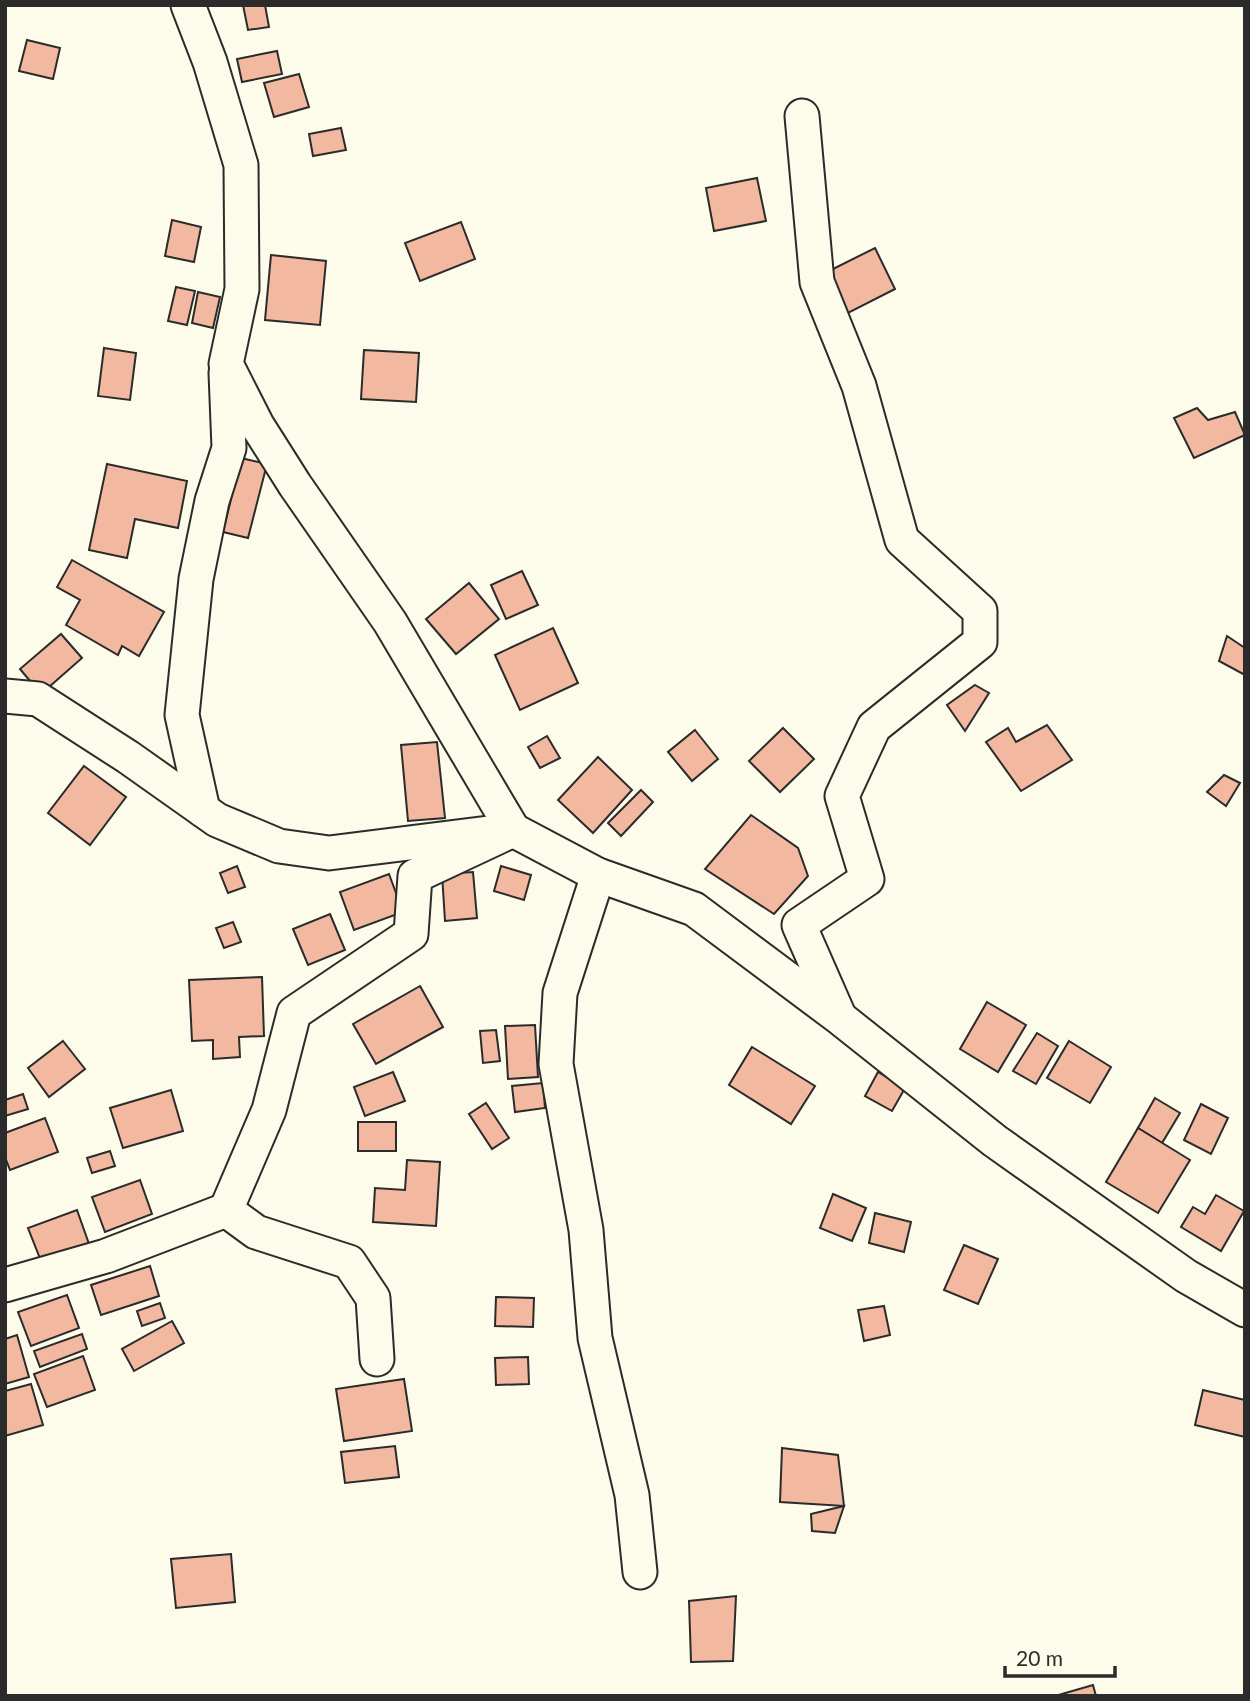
<svg xmlns="http://www.w3.org/2000/svg" width="1250" height="1701" viewBox="0 0 1250 1701" font-family="Lato,sans-serif">
<style>
.building{fill:#f2b8a0;stroke:#2b2b2b;stroke-width:2}
.lines{fill:none;stroke-linecap:round;stroke-linejoin:round}
.street-casing{stroke:#2b2b2b;stroke-width:37}
.street{stroke:#fdfbea;stroke-width:33}
</style>
<rect width="100%" height="100%" fill="#fdfbea"/>
<g class="building">
<path d="M 243,5 L 265,5 L 269,27 L 248,30 Z"/>
<path d="M 27,40 L 60,48 L 53,79 L 19,71 Z"/>
<path d="M 277,51 L 282,74 L 242,82 L 237,59 Z"/>
<path d="M 299,74 L 309,107 L 274,117 L 264,83 Z"/>
<path d="M 341,128 L 346,150 L 313,156 L 309,134 Z"/>
<path d="M 757,178 L 766,221 L 714,231 L 706,188 Z"/>
<path d="M 172,220 L 201,227 L 194,262 L 165,256 Z"/>
<path d="M 461,222 L 475,259 L 420,281 L 405,243 Z"/>
<path d="M 875,248 L 895,289 L 846,314 L 825,273 Z"/>
<path d="M 271,255 L 326,261 L 320,325 L 265,320 Z"/>
<path d="M 176,287 L 195,291 L 187,325 L 168,321 Z"/>
<path d="M 198,292 L 220,297 L 213,328 L 192,323 Z"/>
<path d="M 104,348 L 136,353 L 130,400 L 98,396 Z"/>
<path d="M 364,350 L 419,353 L 416,402 L 361,399 Z"/>
<path d="M 1197,408 L 1208,420 L 1235,412 L 1245,435 L 1194,458 L 1174,418 Z"/>
<path d="M 241,458 L 267,464 L 248,538 L 223,532 Z"/>
<path d="M 107,464 L 187,481 L 178,528 L 135,519 L 127,558 L 89,550 Z"/>
<path d="M 72,560 L 164,612 L 139,656 L 122,646 L 118,655 L 66,625 L 80,600 L 57,587 Z"/>
<path d="M 522,571 L 538,605 L 506,619 L 491,585 Z"/>
<path d="M 469,583 L 499,619 L 456,654 L 426,619 Z"/>
<path d="M 553,628 L 578,683 L 520,710 L 495,655 Z"/>
<path d="M 61,634 L 82,658 L 41,694 L 20,669 Z"/>
<path d="M 1227,636 L 1245,648 L 1245,675 L 1219,661 Z"/>
<path d="M 975,685 L 989,693 L 965,731 L 947,705 Z"/>
<path d="M 1047,725 L 1072,760 L 1021,791 L 986,742 L 1008,728 L 1016,742 Z"/>
<path d="M 783,728 L 814,759 L 780,792 L 749,761 Z"/>
<path d="M 695,730 L 718,759 L 692,781 L 668,752 Z"/>
<path d="M 547,736 L 560,758 L 540,768 L 528,747 Z"/>
<path d="M 437,742 L 445,818 L 408,821 L 401,745 Z"/>
<path d="M 598,757 L 632,790 L 593,833 L 558,800 Z"/>
<path d="M 84,766 L 126,797 L 90,845 L 48,813 Z"/>
<path d="M 1224,775 L 1240,783 L 1226,806 L 1207,792 Z"/>
<path d="M 641,790 L 653,802 L 621,836 L 608,823 Z"/>
<path d="M 751,815 L 798,848 L 808,876 L 774,914 L 705,869 Z"/>
<path d="M 237,866 L 245,887 L 228,893 L 220,873 Z"/>
<path d="M 501,866 L 531,875 L 524,900 L 494,891 Z"/>
<path d="M 473,872 L 477,918 L 445,921 L 442,874 Z"/>
<path d="M 389,874 L 403,912 L 354,930 L 340,892 Z"/>
<path d="M 330,914 L 345,950 L 308,965 L 293,929 Z"/>
<path d="M 233,922 L 241,942 L 224,948 L 216,928 Z"/>
<path d="M 262,977 L 264,1036 L 239,1037 L 240,1057 L 213,1059 L 213,1040 L 192,1041 L 189,980 Z"/>
<path d="M 420,986 L 443,1027 L 376,1064 L 353,1024 Z"/>
<path d="M 987,1002 L 1026,1025 L 998,1072 L 960,1049 Z"/>
<path d="M 535,1025 L 538,1077 L 508,1079 L 505,1026 Z"/>
<path d="M 496,1030 L 500,1061 L 483,1063 L 480,1031 Z"/>
<path d="M 1037,1033 L 1058,1046 L 1036,1084 L 1013,1071 Z"/>
<path d="M 63,1041 L 85,1069 L 49,1097 L 28,1068 Z"/>
<path d="M 1069,1041 L 1111,1067 L 1090,1103 L 1047,1078 Z"/>
<path d="M 752,1047 L 815,1086 L 791,1124 L 729,1085 Z"/>
<path d="M 393,1072 L 405,1101 L 365,1116 L 354,1087 Z"/>
<path d="M 878,1072 L 905,1088 L 892,1111 L 865,1096 Z"/>
<path d="M 543,1083 L 545,1108 L 515,1112 L 512,1086 Z"/>
<path d="M 171,1090 L 183,1131 L 123,1148 L 110,1108 Z"/>
<path d="M 23,1094 L 28,1109 L 5,1116 L 5,1100 Z"/>
<path d="M 1155,1098 L 1180,1113 L 1162,1143 L 1138,1128 Z"/>
<path d="M 486,1103 L 509,1138 L 492,1149 L 469,1114 Z"/>
<path d="M 1201,1104 L 1228,1118 L 1211,1154 L 1184,1140 Z"/>
<path d="M 45,1118 L 58,1152 L 10,1170 L 5,1157 L 5,1133 Z"/>
<rect x="358" y="1122" width="38" height="29"/>
<path d="M 1138,1128 L 1190,1160 L 1158,1213 L 1106,1182 Z"/>
<path d="M 110,1151 L 115,1166 L 92,1173 L 87,1158 Z"/>
<path d="M 407,1160 L 440,1162 L 436,1226 L 373,1222 L 375,1188 L 405,1190 Z"/>
<path d="M 140,1180 L 152,1214 L 105,1232 L 92,1197 Z"/>
<path d="M 833,1194 L 866,1208 L 852,1241 L 820,1228 Z"/>
<path d="M 1216,1195 L 1244,1211 L 1221,1251 L 1181,1227 L 1193,1207 L 1205,1214 Z"/>
<path d="M 77,1210 L 89,1244 L 41,1261 L 28,1228 Z"/>
<path d="M 875,1213 L 911,1222 L 904,1252 L 869,1243 Z"/>
<path d="M 964,1245 L 998,1259 L 978,1304 L 944,1290 Z"/>
<path d="M 150,1266 L 159,1296 L 101,1315 L 91,1285 Z"/>
<path d="M 67,1295 L 79,1328 L 31,1346 L 18,1312 Z"/>
<path d="M 496,1297 L 534,1298 L 533,1327 L 495,1326 Z"/>
<path d="M 160,1303 L 165,1318 L 142,1326 L 137,1311 Z"/>
<path d="M 884,1306 L 890,1335 L 864,1341 L 858,1310 Z"/>
<path d="M 172,1321 L 184,1343 L 134,1371 L 122,1349 Z"/>
<path d="M 82,1334 L 87,1349 L 40,1367 L 34,1351 Z"/>
<path d="M 17,1335 L 29,1377 L 5,1384 L 5,1339 Z"/>
<path d="M 83,1356 L 95,1390 L 47,1407 L 34,1374 Z"/>
<path d="M 528,1357 L 529,1384 L 496,1385 L 495,1358 Z"/>
<path d="M 404,1379 L 412,1431 L 344,1441 L 336,1389 Z"/>
<path d="M 31,1384 L 43,1425 L 5,1436 L 5,1391 Z"/>
<path d="M 1203,1390 L 1245,1400 L 1245,1437 L 1195,1425 Z"/>
<path d="M 395,1446 L 399,1477 L 345,1483 L 341,1452 Z"/>
<path d="M 782,1448 L 838,1455 L 844,1506 L 780,1502 Z"/>
<path d="M 844,1506 L 835,1533 L 812,1531 L 811,1514 Z"/>
<path d="M 231,1554 L 235,1602 L 176,1608 L 171,1559 Z"/>
<path d="M 736,1596 L 733,1661 L 691,1662 L 689,1601 Z"/>
<path d="M 1093,1685 L 1096,1696 L 1055,1696 Z"/>
</g>
<g class="lines">
<g class="street-casing">
<g id="street">
<path d="M 188,5 L 210,62 L 241,165 L 242,289 L 226,364 L 257,425 L 295,485 L 390,622 L 513,830 L 415,876 L 411,934 L 294,1013 L 269,1110 L 226,1210 L 256,1232 L 349,1262 L 373,1298 L 377,1359"/>
<path d="M 802,116 L 817,282 L 859,386 L 902,540 L 980,611 L 980,642 L 874,727 L 842,796 L 867,879 L 799,925 L 839,1016"/>
<path d="M 5,696 L 38,699 L 128,757 L 217,820 L 279,846 L 329,853 L 513,830 L 598,875 L 694,909 L 840,1018 L 995,1141 L 1186,1276 L 1245,1310"/>
<path d="M 203,810 L 182,715 L 196,579 L 212,501 L 229,448 L 226,373"/>
<path d="M 598,875 L 560,993 L 556,1064 L 586,1230 L 595,1338 L 632,1495 L 640,1572"/>
<path d="M 5,1285 L 106,1256 L 226,1210"/>
</g>
</g>
<use href="#street" class="street"/>
</g>
<rect width="1250" height="1701" fill="none" stroke="#2b2b2b" stroke-width="14"/>
<path d="M1005 1666v10h110v-10" fill="none" stroke="#2b2b2b" stroke-width="3.5"/>
<text x="1016" y="1666" font-size="21" fill="#2b2b2b" stroke="#fdfbea" stroke-width="5" paint-order="stroke">20 m</text>
</svg>
